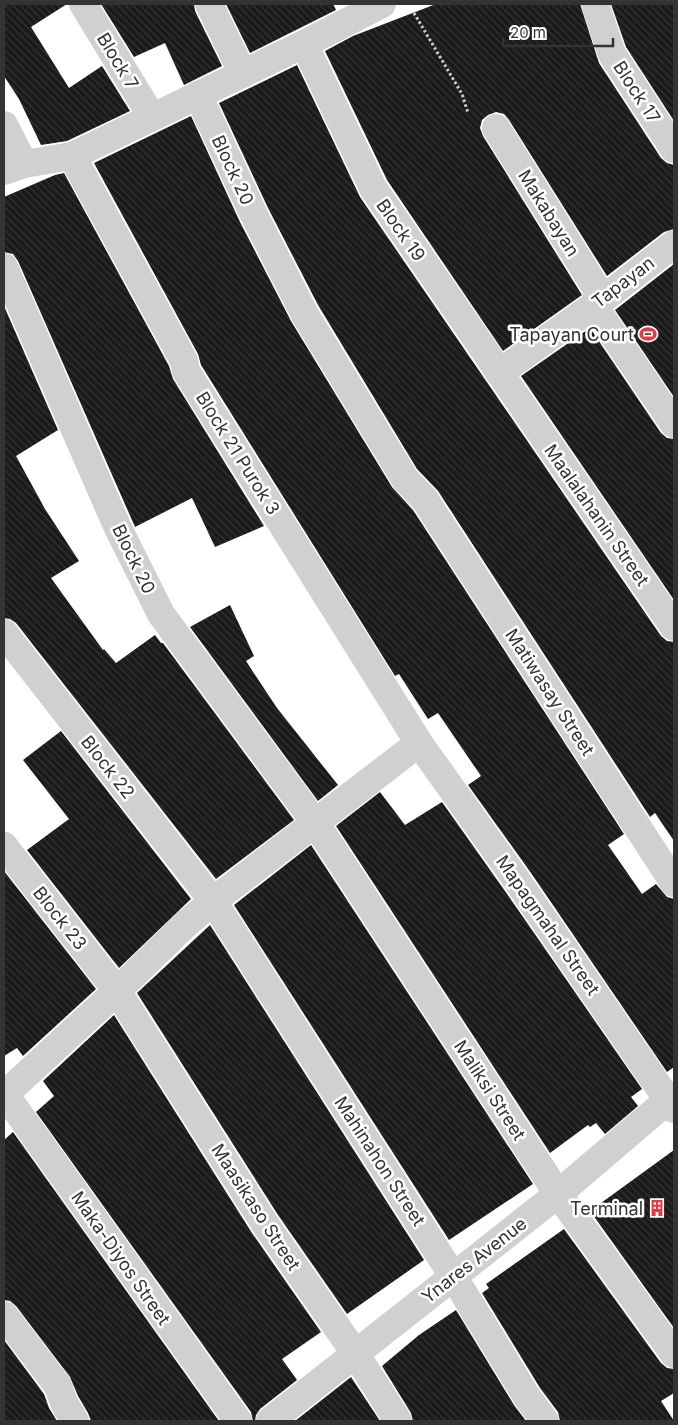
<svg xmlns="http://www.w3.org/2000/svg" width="678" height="1425" viewBox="0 0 678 1425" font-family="Inter,sans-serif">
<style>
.building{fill:url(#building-back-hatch)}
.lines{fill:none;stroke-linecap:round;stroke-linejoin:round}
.path{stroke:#cdcdcd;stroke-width:3;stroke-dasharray:2.5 2.5;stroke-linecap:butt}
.minor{stroke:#d0d0d0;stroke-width:28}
.labels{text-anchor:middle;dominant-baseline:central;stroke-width:5;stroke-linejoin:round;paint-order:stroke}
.street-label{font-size:18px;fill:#333;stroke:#fff}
.poi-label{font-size:18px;fill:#333;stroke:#fff;text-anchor:end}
</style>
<defs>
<pattern id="building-back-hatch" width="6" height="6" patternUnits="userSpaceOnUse" patternTransform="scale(1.25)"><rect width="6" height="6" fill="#1a1a1a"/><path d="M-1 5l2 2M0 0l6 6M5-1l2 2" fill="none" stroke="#333"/></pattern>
</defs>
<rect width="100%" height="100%" fill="#fff"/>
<g class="building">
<path d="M 4,4 L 67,4 L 31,27 L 69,88 L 102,66 L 130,111 L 67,141 L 41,145 L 19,99 L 4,76 Z"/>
<path d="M 101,4 L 194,4 L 195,11 L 222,66 L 184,85 L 165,43 L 134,57 Z"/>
<path d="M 226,4 L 333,4 L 336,10 L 250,53 Z"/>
<path d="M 436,4 L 580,4 L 599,63 L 661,158 L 667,163 L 674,165 L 674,229 L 664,232 L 607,276 L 509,120 L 504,114 L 496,112 L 488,115 L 482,120 L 480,128 L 483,136 L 582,295 L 503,351 L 387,180 L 325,51 L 353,36 Z"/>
<path d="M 611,4 L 674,4 L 674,121 L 626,47 Z"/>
<path d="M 297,65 L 360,197 L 661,636 L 667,641 L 674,642 L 674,841 L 655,813 L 650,817 L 438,491 L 417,469 L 318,305 L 268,208 L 219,103 Z"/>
<path d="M 191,116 L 240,222 L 291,321 L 392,487 L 413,510 L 624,834 L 608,845 L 642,894 L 656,884 L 667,897 L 674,899 L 674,1067 L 667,1072 L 531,873 L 468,785 L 481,776 L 438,713 L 428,719 L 399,674 L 395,676 L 201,365 L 198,354 L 94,163 Z"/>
<path d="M 64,173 L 169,366 L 173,379 L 264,526 L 215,547 L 192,498 L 135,527 L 18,261 L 13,254 L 4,252 L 4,197 L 55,175 Z"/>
<path d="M 674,264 L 674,397 L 615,310 Z"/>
<path d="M 4,306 L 58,430 L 16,456 L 45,509 L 79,561 L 51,578 L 103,650 L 104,649 L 116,663 L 155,635 L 161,643 L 163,643 L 294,820 L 216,879 L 16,623 L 10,619 L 4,618 Z"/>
<path d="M 590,328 L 661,433 L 667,438 L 674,439 L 674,600 L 521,376 Z"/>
<path d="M 230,605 L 254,656 L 246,661 L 277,708 L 338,785 L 318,801 L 190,627 Z"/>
<path d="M 61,731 L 191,899 L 119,968 L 27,850 L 69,819 L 23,760 Z"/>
<path d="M 380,792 L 405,825 L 442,802 L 505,891 L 642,1089 L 631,1097 L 638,1106 L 605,1134 L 596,1123 L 590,1127 L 588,1125 L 550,1153 L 336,826 Z"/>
<path d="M 311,845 L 533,1184 L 449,1240 L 234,905 Z"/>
<path d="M 4,871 L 96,989 L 23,1056 L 17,1048 L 4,1056 Z"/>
<path d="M 210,925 L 424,1260 L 347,1314 L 278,1215 L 137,993 Z"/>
<path d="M 114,1015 L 252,1233 L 321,1332 L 282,1359 L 297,1380 L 260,1409 L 256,1415 L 255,1421 L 253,1421 L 251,1412 L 36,1112 L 54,1096 L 43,1081 Z"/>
<path d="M 13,1132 L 219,1421 L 91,1421 L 88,1413 L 78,1396 L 70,1377 L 16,1306 L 10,1301 L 4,1300 L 4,1140 Z"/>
<path d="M 674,1150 L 674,1328 L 590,1211 Z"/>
<path d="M 564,1229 L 661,1363 L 667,1368 L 674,1369 L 674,1393 L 661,1401 L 674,1421 L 560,1421 L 558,1412 L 540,1388 L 482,1293 L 489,1288 L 486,1284 Z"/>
<path d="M 456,1310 L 514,1405 L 526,1421 L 413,1421 L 411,1413 L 382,1366 L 419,1335 Z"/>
<path d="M 4,1340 L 44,1394 L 49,1408 L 57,1421 L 4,1421 Z"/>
<path d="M 351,1377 L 380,1421 L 295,1421 Z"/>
</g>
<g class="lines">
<path class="path" d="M 414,13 L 462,94 L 468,113"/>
<g class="minor">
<path d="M 83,4 L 152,117"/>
<path d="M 209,4 L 243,74"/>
<path d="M 595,4 L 612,54 L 674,149"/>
<path d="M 304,44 L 373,188 L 674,627"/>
<path d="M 198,95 L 254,215 L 304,313 L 405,479 L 425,500 L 674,883"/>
<path d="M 4,125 L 24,164"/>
<path d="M 496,128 L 603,299"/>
<path d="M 72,156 L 184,361 L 186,371 L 419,743 L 518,882 L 674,1109"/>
<path d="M 4,171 L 24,164 L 72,156 L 304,44 L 382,4"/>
<path d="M 4,267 L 117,526 L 161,614 L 314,821 L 558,1194 L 674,1354"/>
<path d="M 593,305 L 674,424"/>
<path d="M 499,373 L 603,299 L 674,244"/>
<path d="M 4,633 L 213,901 L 453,1276 L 527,1397 L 545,1421"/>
<path d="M 4,846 L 117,991 L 265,1224 L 355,1353 L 398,1421"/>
<path d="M 4,1093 L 238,1421"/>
<path d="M 4,1095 L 117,991 L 186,924 L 213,901 L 419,743"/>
<path d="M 4,1315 L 58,1386 L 64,1403 L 75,1421"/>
<path d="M 270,1421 L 558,1194 L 674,1095"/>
</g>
</g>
<defs>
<g id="stadium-bare" transform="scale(1.35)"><path d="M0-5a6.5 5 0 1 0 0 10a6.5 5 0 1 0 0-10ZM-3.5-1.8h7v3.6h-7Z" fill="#e63946" stroke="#fff" stroke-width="2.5" paint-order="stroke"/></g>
<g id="building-bare" transform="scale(1.35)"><path d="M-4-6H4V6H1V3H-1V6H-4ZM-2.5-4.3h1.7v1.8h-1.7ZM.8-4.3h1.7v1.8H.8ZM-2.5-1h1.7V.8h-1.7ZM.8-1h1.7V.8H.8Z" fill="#e63946" stroke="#fff" stroke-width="2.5" paint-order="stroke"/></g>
</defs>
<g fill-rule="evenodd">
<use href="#stadium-bare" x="648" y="334"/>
<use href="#building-bare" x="657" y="1208"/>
</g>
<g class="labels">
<g class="street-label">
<text transform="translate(118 61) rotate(59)">Block 7</text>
<text transform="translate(637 92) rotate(57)">Block 17</text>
<text transform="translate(233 170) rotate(65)">Block 20</text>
<text transform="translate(549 213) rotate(58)">Makabayan</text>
<text transform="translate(401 230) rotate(55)">Block 19</text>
<text transform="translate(623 282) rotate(-37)">Tapayan</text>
<text transform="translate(238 453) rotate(58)">Block 21 Purok 3</text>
<text transform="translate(597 515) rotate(55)">Maalalahanin Street</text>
<text transform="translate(134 559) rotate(64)">Block 20</text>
<text transform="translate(550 692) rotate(57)">Matiwasay Street</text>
<text transform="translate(108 767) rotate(52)">Block 22</text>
<text transform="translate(60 918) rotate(52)">Block 23</text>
<text transform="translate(548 925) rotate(55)">Mapagmahal Street</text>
<text transform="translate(490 1090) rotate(57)">Maliksi Street</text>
<text transform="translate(380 1161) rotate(57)">Mahinahon Street</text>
<text transform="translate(256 1207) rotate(57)">Maasikaso Street</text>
<text transform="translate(121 1258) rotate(55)">Maka-Diyos Street</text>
<text transform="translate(474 1260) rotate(-38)">Ynares Avenue</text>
</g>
<g class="poi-label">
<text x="634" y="334">Tapayan Court</text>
<text x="643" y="1208">Terminal</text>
</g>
</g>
<rect width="678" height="1425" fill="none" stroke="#333333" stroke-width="10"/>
<path d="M503 38v8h110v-8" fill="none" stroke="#333333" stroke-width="2.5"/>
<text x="510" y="38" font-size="15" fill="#333333" stroke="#ffffff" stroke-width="4" paint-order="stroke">20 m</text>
</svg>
